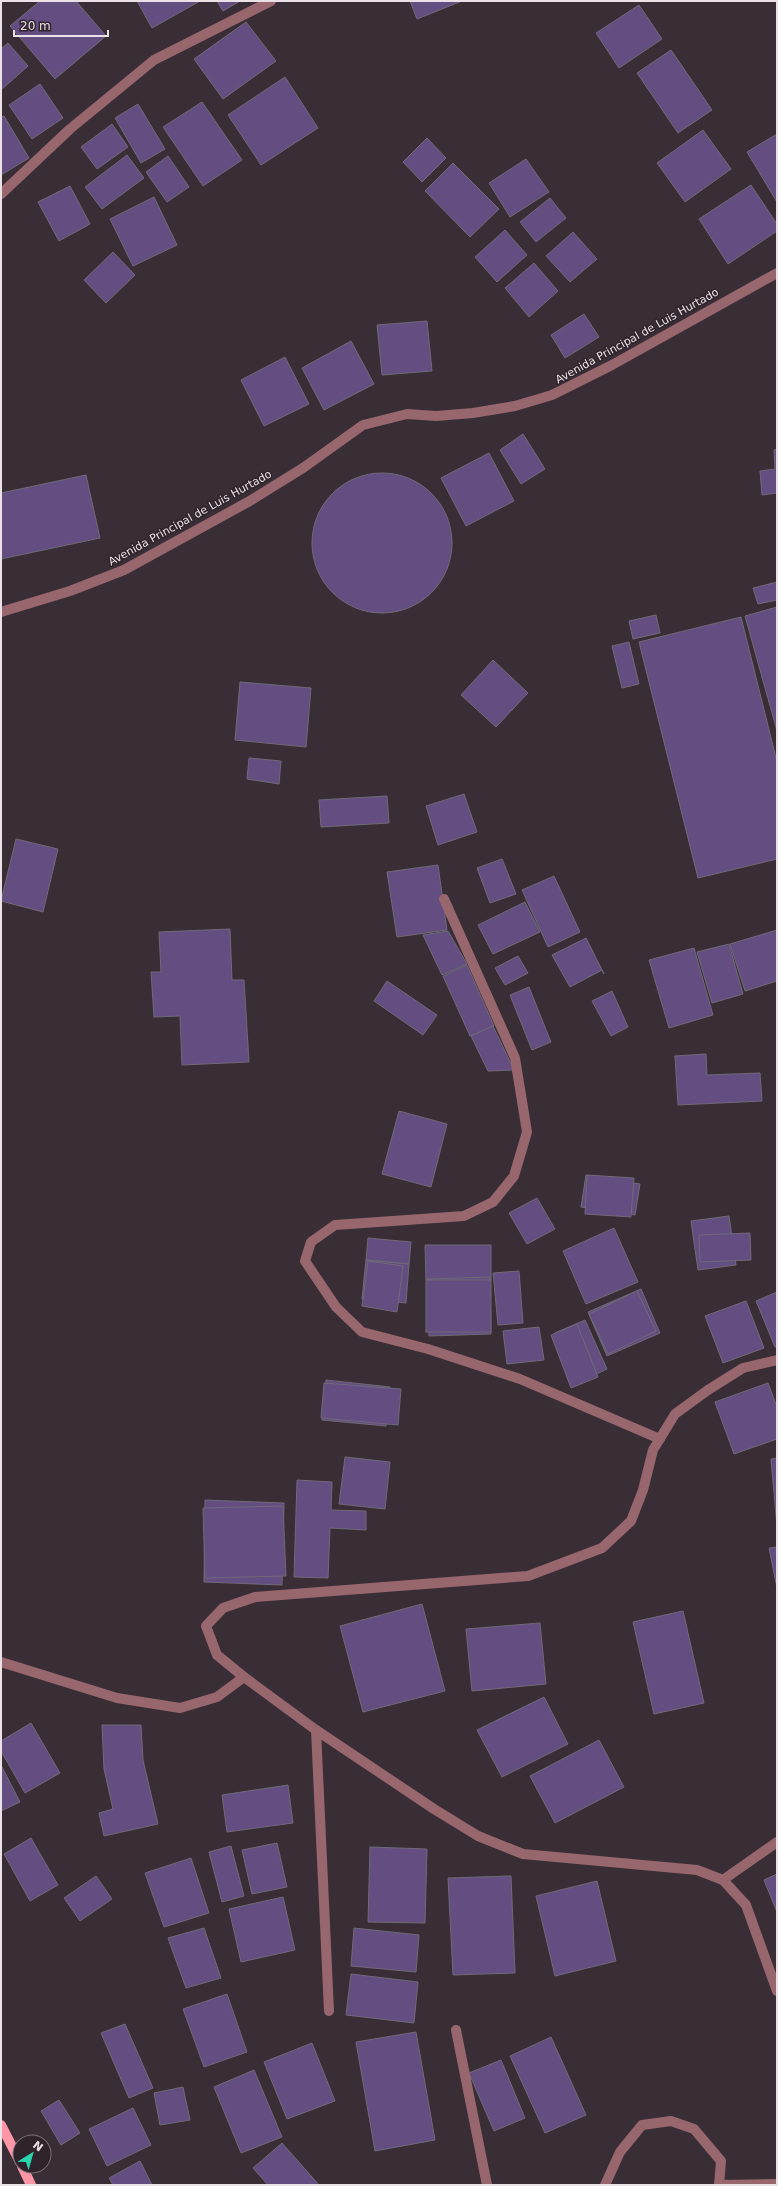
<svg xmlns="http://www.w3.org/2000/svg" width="778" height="2186" viewBox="0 0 778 2186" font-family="'DejaVu Sans',sans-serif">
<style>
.building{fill:#644d81;stroke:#706a78}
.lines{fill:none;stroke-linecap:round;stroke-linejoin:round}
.minor{stroke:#98666d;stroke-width:10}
.major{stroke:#fd96a6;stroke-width:10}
.labels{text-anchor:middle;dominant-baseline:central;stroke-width:3;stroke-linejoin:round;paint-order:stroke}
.street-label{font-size:11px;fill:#eae2e7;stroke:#30242c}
</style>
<rect width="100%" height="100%" fill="#3a2e36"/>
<g class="building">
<path d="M 40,1 L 76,1 L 106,36 L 55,79 L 10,26 Z"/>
<path d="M 137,1 L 200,1 L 152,28 Z"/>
<path d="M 217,1 L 240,1 L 223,11 Z"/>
<path d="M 410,1 L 462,1 L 417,19 Z"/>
<path d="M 639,5 L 662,39 L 619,68 L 596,33 Z"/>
<path d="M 246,22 L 276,61 L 223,99 L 194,59 Z"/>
<path d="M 8,43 L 28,66 L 1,90 L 1,49 Z"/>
<path d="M 671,50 L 712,110 L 678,133 L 637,73 Z"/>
<path d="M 285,77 L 318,128 L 261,165 L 228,115 Z"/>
<path d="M 40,84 L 63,118 L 32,139 L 9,105 Z"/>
<path d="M 202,102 L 242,160 L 203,186 L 163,127 Z"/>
<path d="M 138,104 L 165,149 L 141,163 L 115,118 Z"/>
<path d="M 4,116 L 29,158 L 1,175 L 1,117 Z"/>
<path d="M 112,124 L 128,147 L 97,169 L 81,147 Z"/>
<path d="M 703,130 L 731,169 L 685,202 L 657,163 Z"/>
<path d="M 777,134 L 777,202 L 747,152 Z"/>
<path d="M 427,138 L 446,158 L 422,182 L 403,162 Z"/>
<path d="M 127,155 L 144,178 L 102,209 L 85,187 Z"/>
<path d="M 168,156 L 189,187 L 167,202 L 146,172 Z"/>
<path d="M 526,159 L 549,192 L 510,217 L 489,183 Z"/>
<path d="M 453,163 L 499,209 L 470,237 L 425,191 Z"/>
<path d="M 751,185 L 777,224 L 777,231 L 728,264 L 699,219 Z"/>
<path d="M 70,186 L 90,224 L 59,241 L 38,202 Z"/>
<path d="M 154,197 L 177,245 L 133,266 L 110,219 Z"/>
<path d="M 550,198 L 566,218 L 536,242 L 520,222 Z"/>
<path d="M 505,230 L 527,255 L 497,282 L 475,257 Z"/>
<path d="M 573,232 L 597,259 L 570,282 L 546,256 Z"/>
<path d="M 113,252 L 135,275 L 106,303 L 84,280 Z"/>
<path d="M 534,263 L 558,291 L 529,317 L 505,288 Z"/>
<path d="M 584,314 L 599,337 L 565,358 L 551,335 Z"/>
<path d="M 427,321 L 432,371 L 382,375 L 377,325 Z"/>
<path d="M 351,341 L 374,384 L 324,410 L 302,368 Z"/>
<path d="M 285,357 L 309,404 L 264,426 L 241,380 Z"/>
<path d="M 523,434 L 545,469 L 521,484 L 500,450 Z"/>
<path d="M 777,449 L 777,493 L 762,495 L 760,471 L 775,469 L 774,450 Z"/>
<path d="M 489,453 L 514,501 L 466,526 L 441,478 Z"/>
<circle cx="382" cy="543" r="70"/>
<path d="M 86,475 L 100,538 L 1,559 L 1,493 Z"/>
<path d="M 777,582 L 777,600 L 758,604 L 753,588 Z"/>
<path d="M 777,607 L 777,731 L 745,616 Z"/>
<path d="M 656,615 L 660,633 L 633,639 L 629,621 Z"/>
<path d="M 741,617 L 777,762 L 777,859 L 698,878 L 639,642 Z"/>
<path d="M 629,642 L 639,684 L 622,688 L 612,646 Z"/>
<path d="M 493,660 L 528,693 L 496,727 L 461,695 Z"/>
<path d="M 240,682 L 311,688 L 306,747 L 235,740 Z"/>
<path d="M 249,758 L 281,761 L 279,784 L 247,779 Z"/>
<path d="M 464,794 L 477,832 L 438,845 L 426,806 Z"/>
<path d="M 387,796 L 389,823 L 321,827 L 319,800 Z"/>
<path d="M 16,839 L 58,849 L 43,912 L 1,901 Z"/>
<path d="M 502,859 L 516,894 L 490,903 L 477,868 Z"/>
<path d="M 438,865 L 447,930 L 397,937 L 387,872 Z"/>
<path d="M 554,876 L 580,932 L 548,947 L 522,890 Z"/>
<path d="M 525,902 L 540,932 L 493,954 L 478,925 Z"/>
<path d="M 230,929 L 232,980 L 244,980 L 249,1062 L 182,1065 L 180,1016 L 154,1017 L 151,972 L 161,972 L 159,932 Z"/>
<path d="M 777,930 L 777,981 L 745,991 L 730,944 Z"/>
<path d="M 448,931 L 467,964 L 442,975 L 423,935 Z"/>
<path d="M 586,938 L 604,974 L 602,970 L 570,987 L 552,955 Z"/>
<path d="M 729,944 L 743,994 L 712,1003 L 697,952 Z"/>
<path d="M 694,948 L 713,1015 L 669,1028 L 649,960 Z"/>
<path d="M 518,956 L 528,973 L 505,985 L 495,968 Z"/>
<path d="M 467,965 L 494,1026 L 470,1036 L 443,976 Z"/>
<path d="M 387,981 L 437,1015 L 423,1035 L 374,1001 Z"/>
<path d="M 529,987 L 551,1042 L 532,1050 L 510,995 Z"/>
<path d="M 612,991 L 628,1027 L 611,1036 L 592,1001 Z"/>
<path d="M 493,1026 L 514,1070 L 488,1071 L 471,1036 Z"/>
<path d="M 706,1054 L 707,1075 L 760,1073 L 762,1101 L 678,1105 L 675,1056 Z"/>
<path d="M 399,1111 L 447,1124 L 431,1187 L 382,1174 Z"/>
<path d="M 586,1175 L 640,1184 L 635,1215 L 581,1207 Z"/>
<path d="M 587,1175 L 634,1178 L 631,1217 L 585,1214 Z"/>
<path d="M 537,1198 L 555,1229 L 527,1244 L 509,1213 Z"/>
<path d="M 729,1216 L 736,1265 L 698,1270 L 691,1221 Z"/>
<path d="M 614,1228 L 638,1282 L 586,1304 L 563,1251 Z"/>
<path d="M 750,1233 L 751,1260 L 700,1262 L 699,1235 Z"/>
<path d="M 368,1238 L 411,1242 L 409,1264 L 366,1260 Z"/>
<path d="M 425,1245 L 491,1245 L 491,1280 L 426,1280 Z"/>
<path d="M 366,1260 L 409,1264 L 406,1303 L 362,1299 Z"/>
<path d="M 368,1261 L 403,1266 L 397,1312 L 362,1306 Z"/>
<path d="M 519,1271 L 523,1323 L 498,1325 L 493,1273 Z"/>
<path d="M 490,1277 L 491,1334 L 429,1336 L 427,1279 Z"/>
<rect x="426" y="1280" width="65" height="52"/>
<path d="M 641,1289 L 660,1333 L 607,1356 L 588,1312 Z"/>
<path d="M 637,1291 L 656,1331 L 608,1354 L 589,1314 Z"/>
<path d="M 777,1292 L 777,1347 L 775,1347 L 756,1301 Z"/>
<path d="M 746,1301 L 764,1348 L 723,1363 L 705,1316 Z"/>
<path d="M 585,1320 L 607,1369 L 577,1383 L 555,1333 Z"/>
<path d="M 577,1324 L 598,1377 L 571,1388 L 551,1335 Z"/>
<path d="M 539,1327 L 544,1360 L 507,1364 L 503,1331 Z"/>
<path d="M 326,1380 L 390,1387 L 386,1426 L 322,1420 Z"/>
<path d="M 324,1383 L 401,1389 L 398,1425 L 321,1418 Z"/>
<path d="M 768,1383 L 777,1407 L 777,1439 L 734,1454 L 715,1402 Z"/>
<path d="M 345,1457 L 390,1462 L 385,1509 L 339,1504 Z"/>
<path d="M 777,1458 L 777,1526 L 771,1459 Z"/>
<path d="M 297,1480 L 332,1482 L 331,1510 L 366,1511 L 366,1530 L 330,1528 L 328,1578 L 294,1577 Z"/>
<path d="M 205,1500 L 284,1503 L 282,1585 L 204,1582 Z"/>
<path d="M 283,1506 L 286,1576 L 205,1578 L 203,1508 Z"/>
<path d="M 777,1547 L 777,1588 L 769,1548 Z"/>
<path d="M 422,1604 L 445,1691 L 363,1712 L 340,1626 Z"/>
<path d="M 683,1611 L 704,1703 L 654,1714 L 633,1622 Z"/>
<path d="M 540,1623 L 546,1684 L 472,1691 L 466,1629 Z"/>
<path d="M 544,1697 L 568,1744 L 502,1777 L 477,1730 Z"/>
<path d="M 31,1723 L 60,1773 L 25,1793 L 1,1751 L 1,1741 Z"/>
<path d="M 102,1725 L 141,1725 L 143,1760 L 158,1824 L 104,1836 L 99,1813 L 113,1809 L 104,1769 Z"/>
<path d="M 599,1740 L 624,1787 L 555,1823 L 530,1776 Z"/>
<path d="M 1,1765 L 20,1802 L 1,1811 Z"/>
<path d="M 288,1785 L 293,1823 L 227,1832 L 222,1795 Z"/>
<path d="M 31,1838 L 58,1885 L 30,1901 L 4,1854 Z"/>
<path d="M 277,1843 L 287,1887 L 252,1894 L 242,1850 Z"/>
<path d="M 231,1846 L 244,1896 L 222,1902 L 209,1852 Z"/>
<path d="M 370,1847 L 427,1849 L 425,1923 L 368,1922 Z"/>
<path d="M 191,1858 L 209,1913 L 164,1927 L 145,1873 Z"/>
<path d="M 777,1874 L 777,1912 L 764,1880 Z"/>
<path d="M 96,1876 L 112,1899 L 80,1921 L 64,1898 Z"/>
<path d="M 511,1876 L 515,1973 L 453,1975 L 448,1878 Z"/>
<path d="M 597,1881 L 616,1961 L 555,1976 L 536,1896 Z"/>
<path d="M 283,1897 L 295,1950 L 241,1962 L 229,1909 Z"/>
<path d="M 204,1928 L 221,1978 L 186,1988 L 168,1938 Z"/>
<path d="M 354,1928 L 419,1935 L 416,1972 L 351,1966 Z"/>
<path d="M 351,1974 L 418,1982 L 414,2023 L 346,2015 Z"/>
<path d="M 227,1994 L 247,2052 L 204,2067 L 183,2009 Z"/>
<path d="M 125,2024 L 153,2088 L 129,2098 L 101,2033 Z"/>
<path d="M 416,2032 L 435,2140 L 375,2151 L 356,2042 Z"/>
<path d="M 551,2037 L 586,2115 L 545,2133 L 510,2056 Z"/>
<path d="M 312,2043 L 335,2101 L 287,2119 L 264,2062 Z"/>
<path d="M 501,2060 L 525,2118 L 494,2131 L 469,2073 Z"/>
<path d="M 254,2070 L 282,2137 L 241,2153 L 214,2087 Z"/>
<path d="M 183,2087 L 190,2120 L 160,2125 L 154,2093 Z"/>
<path d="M 59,2100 L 80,2133 L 61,2145 L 41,2111 Z"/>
<path d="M 133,2108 L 151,2145 L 107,2166 L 89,2129 Z"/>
<path d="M 282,2143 L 319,2185 L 268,2185 L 253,2168 Z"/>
<path d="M 140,2161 L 152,2185 L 113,2185 L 109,2178 Z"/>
</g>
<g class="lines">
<g class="minor">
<path d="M 1,194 L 70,129 L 154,60 L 271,1"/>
<path d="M 1,612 L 70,591 L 124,570 L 248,502 L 303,468 L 363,425 L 407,414 L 436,416 L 473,413 L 515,406 L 552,395 L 612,365 L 777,273"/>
<path d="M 444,899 L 515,1058 L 527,1132 L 514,1176 L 493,1202 L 464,1216 L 335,1225 L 311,1242 L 305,1261 L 336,1307 L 362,1332 L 428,1349 L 520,1379 L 660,1439"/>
<path d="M 777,1360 L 743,1368 L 708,1390 L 675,1414 L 653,1450 L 643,1490 L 631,1521 L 602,1548 L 528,1576 L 255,1597 L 223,1608 L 206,1626 L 217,1655 L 244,1677 L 316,1730 L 434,1809 L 478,1836 L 523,1854 L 697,1870 L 723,1880 L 746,1905 L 777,1991"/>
<path d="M 1,1662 L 117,1698 L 180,1708 L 217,1697 L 244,1677"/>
<path d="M 316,1730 L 329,2011"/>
<path d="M 723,1880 L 777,1842"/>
<path d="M 456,2030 L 487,2185"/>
<path d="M 605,2185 L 620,2152 L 642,2125 L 671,2121 L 694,2129 L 721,2161 L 719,2185"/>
<path d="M 719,2185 L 777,2184"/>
</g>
<g class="major">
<path d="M 1,2125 L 20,2162"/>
<path d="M 22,2166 L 31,2185"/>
</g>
</g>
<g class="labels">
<g class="street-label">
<text transform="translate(637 336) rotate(-29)">Avenida Principal de Luis Hurtado</text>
<text transform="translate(190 518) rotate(-29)">Avenida Principal de Luis Hurtado</text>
</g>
</g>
<rect width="778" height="2186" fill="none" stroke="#eae2e7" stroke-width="4"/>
<g transform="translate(32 2154) rotate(37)"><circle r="19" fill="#30242c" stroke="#7a7077"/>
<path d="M0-3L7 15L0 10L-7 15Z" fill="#29d5ac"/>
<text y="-6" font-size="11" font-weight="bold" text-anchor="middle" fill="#eae2e7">N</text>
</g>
<path d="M14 30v6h94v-6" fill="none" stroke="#eae2e7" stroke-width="2"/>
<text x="20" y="30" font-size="12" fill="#eae2e7" stroke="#30242c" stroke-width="3" paint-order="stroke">20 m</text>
</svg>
